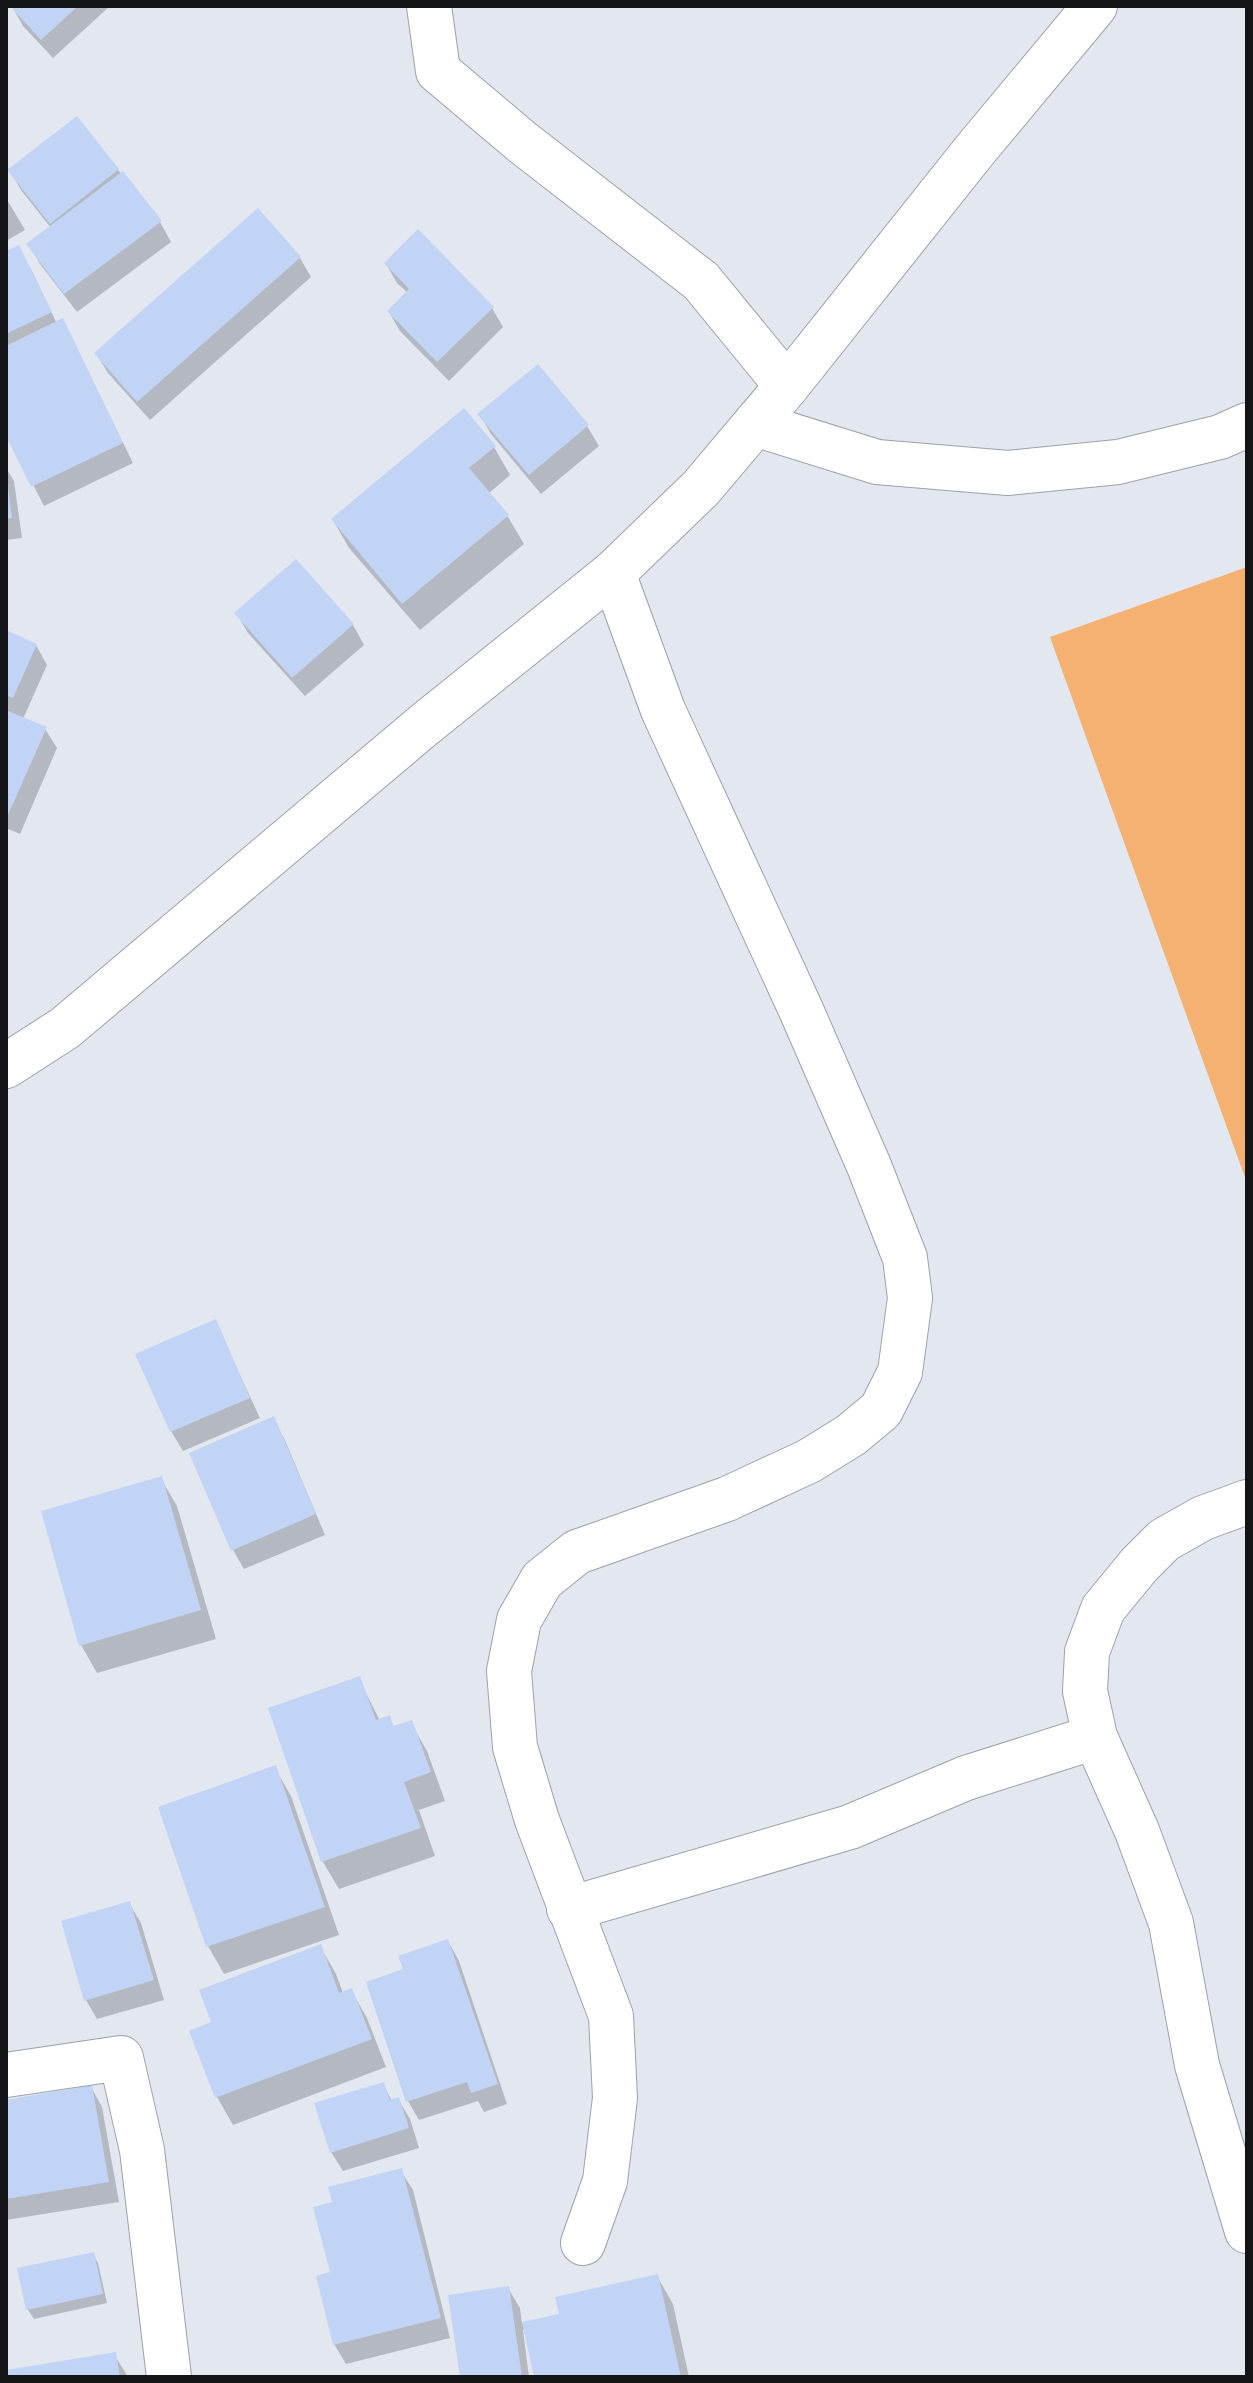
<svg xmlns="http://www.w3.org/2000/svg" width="1253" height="2383" viewBox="0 0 1253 2383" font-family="Karla,sans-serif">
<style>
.pitch{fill:#f4b172}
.shadow{fill:#0003}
.building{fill:#c1d4f6}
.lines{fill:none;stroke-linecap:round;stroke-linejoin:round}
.minor-casing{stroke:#9da1a9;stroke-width:46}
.minor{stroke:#fff;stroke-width:44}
</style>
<rect width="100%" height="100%" fill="#e2e7f0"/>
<path class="pitch" d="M 1247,567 L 1247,1183 L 1050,637 Z"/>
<g class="shadow">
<path d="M 12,6 L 110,6 L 53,58 L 23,26 Z"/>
<path d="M 77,119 L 160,222 L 171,242 L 77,312 L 40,264 L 29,244 L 51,228 L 21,190 L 10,171 Z"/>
<path d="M 6,198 L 25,230 L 6,241 Z"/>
<path d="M 6,253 L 30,267 L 57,324 L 63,321 L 133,463 L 44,506 L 6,432 Z"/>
<path d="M 300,258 L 311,277 L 150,420 L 108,373 L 96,353 Z"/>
<path d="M 386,264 L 492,308 L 503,327 L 449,381 L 400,331 L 389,312 L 408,293 L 397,283 Z"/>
<path d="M 480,415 L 587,426 L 599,446 L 541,494 L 491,434 Z"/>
<path d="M 494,447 L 510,475 L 488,494 L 508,517 L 524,544 L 420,630 L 349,548 L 333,520 Z"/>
<path d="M 6,468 L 14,481 L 22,538 L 6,540 Z"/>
<path d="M 296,561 L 353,625 L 364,645 L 305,696 L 248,633 L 237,614 Z"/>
<path d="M 6,633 L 36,645 L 47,665 L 23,719 L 45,729 L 57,748 L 20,834 L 6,828 Z"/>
<path d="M 215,1322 L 260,1418 L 183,1451 L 171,1431 Z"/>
<path d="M 273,1419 L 284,1438 L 325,1535 L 244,1569 L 233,1550 Z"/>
<path d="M 161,1479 L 177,1506 L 216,1639 L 97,1673 L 81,1645 Z"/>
<path d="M 359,1679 L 380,1721 L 389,1718 L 394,1728 L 411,1723 L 427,1751 L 445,1801 L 419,1810 L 435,1856 L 339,1889 L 323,1862 L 270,1709 Z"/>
<path d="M 275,1768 L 291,1796 L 339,1935 L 224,1974 L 208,1946 Z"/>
<path d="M 129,1903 L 141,1923 L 164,2000 L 97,2019 L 86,2000 Z"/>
<path d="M 448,1941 L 459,1961 L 507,2104 L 484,2112 L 478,2101 L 419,2120 L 408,2101 L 406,1971 Z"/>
<path d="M 320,1946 L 336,1974 L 343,1993 L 351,1990 L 367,2018 L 386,2067 L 233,2125 L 217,2097 L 213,2023 Z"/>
<path d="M 383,2084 L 392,2101 L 398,2099 L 410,2119 L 419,2148 L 343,2171 L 331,2152 Z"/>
<path d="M 91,2087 L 102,2107 L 119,2202 L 6,2220 L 6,2102 Z"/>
<path d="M 401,2171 L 413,2190 L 450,2338 L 346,2364 L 334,2344 L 332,2274 L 334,2203 Z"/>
<path d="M 93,2254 L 98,2263 L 107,2303 L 34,2319 L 28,2310 L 20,2270 Z"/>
<path d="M 657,2276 L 673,2304 L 689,2377 L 536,2377 L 526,2329 L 523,2330 L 529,2377 L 462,2377 L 508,2288 L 520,2308 L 522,2324 L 562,2316 Z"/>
<path d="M 114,2354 L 128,2377 L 6,2377 L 6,2372 Z"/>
</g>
<g class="building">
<path d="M 10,6 L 78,6 L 41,40 Z"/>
<path d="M 77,116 L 119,169 L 50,224 L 7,170 Z"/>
<path d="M 123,171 L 162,221 L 64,294 L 26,244 Z"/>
<path d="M 258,208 L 301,257 L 137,402 L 94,353 Z"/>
<path d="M 418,229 L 494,307 L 437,362 L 387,311 L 409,289 L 384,263 Z"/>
<path d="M 19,245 L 52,312 L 6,334 L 6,251 Z"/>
<path d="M 63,318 L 123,443 L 31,487 L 6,436 L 6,346 Z"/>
<path d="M 538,364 L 589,425 L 529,475 L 477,414 Z"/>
<path d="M 464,408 L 496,446 L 469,468 L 509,515 L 402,604 L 331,519 Z"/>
<path d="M 8,487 L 12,518 L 6,519 L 6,488 Z"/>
<path d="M 296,559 L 354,624 L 292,678 L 234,613 Z"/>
<path d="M 6,630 L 37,644 L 13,698 L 6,695 Z"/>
<path d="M 6,710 L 47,727 L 8,815 L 6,814 Z"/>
<path d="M 216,1319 L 250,1398 L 170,1432 L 135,1354 Z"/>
<path d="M 274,1416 L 316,1514 L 231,1551 L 189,1453 Z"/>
<path d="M 162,1476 L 201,1610 L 79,1646 L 41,1511 Z"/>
<path d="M 360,1676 L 376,1720 L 390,1715 L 393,1726 L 412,1720 L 431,1772 L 404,1782 L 421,1828 L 321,1862 L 268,1708 Z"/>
<path d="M 276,1765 L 325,1907 L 206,1947 L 158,1807 Z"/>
<path d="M 130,1901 L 154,1980 L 84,2001 L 61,1921 Z"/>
<path d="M 448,1939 L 498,2084 L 471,2093 L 467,2082 L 406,2102 L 366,1982 L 403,1969 L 398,1956 Z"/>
<path d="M 321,1944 L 339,1993 L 352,1988 L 372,2039 L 215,2098 L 189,2031 L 211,2022 L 199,1990 Z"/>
<path d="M 384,2082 L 390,2100 L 399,2097 L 409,2128 L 330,2153 L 314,2103 Z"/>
<path d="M 92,2085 L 109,2182 L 6,2199 L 6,2100 Z"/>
<path d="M 402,2168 L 441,2318 L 333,2345 L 316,2276 L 330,2272 L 313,2207 L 332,2202 L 328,2187 Z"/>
<path d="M 94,2252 L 103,2294 L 26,2310 L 17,2268 Z"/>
<path d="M 658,2274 L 681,2377 L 534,2377 L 522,2322 L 559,2314 L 555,2297 Z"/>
<path d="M 509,2286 L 522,2377 L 460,2377 L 448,2295 Z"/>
<path d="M 116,2352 L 120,2377 L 6,2377 L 6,2370 Z"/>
</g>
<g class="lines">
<g class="minor-casing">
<g id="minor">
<path d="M 429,6 L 438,71 L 522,142 L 701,281 L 787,386"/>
<path d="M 755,424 L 877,462 L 1008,473 L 1118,462 L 1220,437 L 1247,425"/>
<path d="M 6,1066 L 65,1028 L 424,725 L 613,573 L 701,488 L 787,386 L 975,150 L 1095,6"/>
<path d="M 1247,1502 L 1203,1518 L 1164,1540 L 1139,1565 L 1103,1609 L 1087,1652 L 1085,1691 L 1095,1737 L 1137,1831 L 1171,1923 L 1197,2065 L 1247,2231"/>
<path d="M 569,1909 L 850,1827 L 966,1778 L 1095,1737"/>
<path d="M 6,2075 L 121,2058 L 142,2150 L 169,2377"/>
<path d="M 583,2243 L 605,2181 L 615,2098 L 611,2016 L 537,1820 L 515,1747 L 509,1671 L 519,1620 L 542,1580 L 577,1552 L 727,1499 L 809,1461 L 851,1435 L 881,1410 L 900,1372 L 910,1298 L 905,1258 L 869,1166 L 801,1010 L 663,710 L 613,573"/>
</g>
</g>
<use href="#minor" class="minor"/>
</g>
<rect width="1253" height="2383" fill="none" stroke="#121417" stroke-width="16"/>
</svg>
